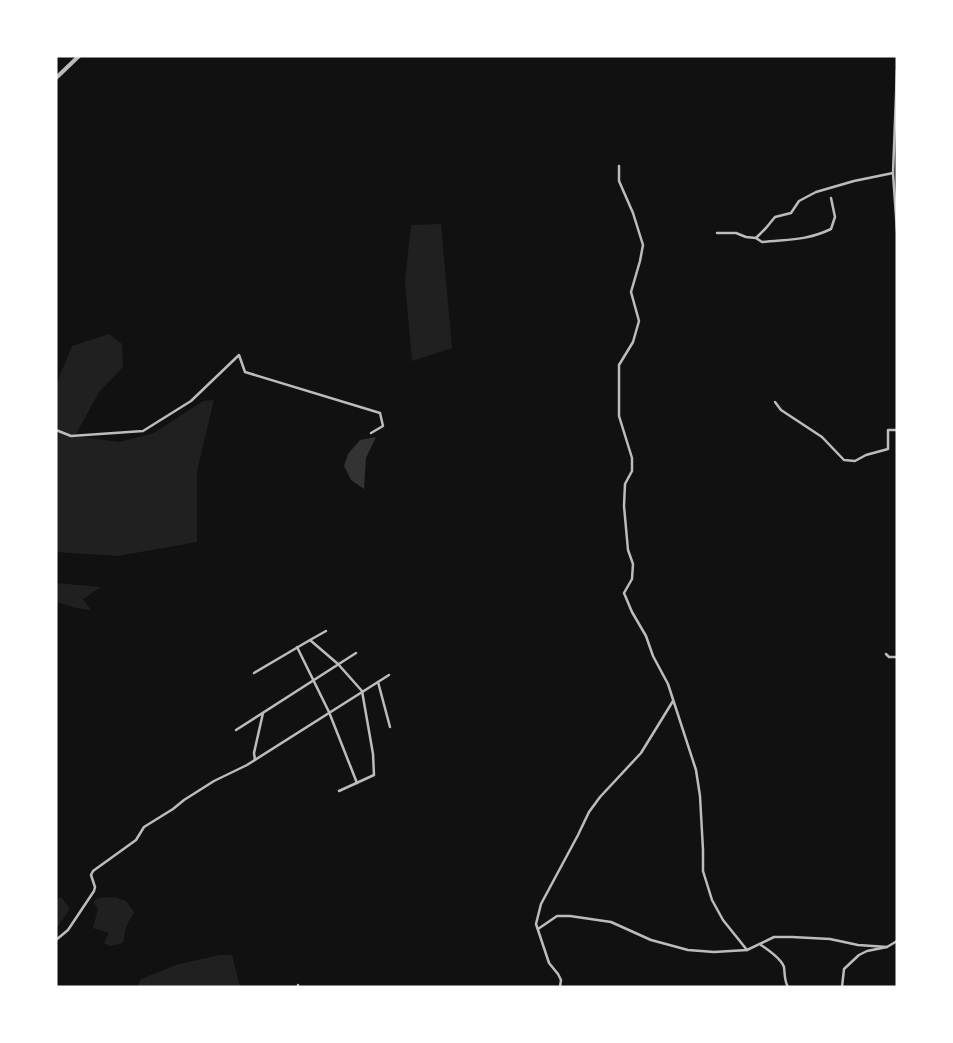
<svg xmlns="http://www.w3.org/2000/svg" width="953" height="1043" viewBox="0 0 953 1043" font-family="'Playfair Display',serif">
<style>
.green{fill:#202020}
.water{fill:#333}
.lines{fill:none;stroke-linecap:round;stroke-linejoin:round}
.minor{stroke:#bcbcbc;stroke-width:2.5}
.tertiary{stroke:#bcbcbc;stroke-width:4}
</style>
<rect width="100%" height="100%" fill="#111"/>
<g class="green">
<path d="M 441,224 L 452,348 L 412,361 L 405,281 L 411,225 Z"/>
<path d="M 109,334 L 122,344 L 123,367 L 99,392 L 75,436 L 119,442 L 154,433 L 203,401 L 214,400 L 197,471 L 197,542 L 118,556 L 56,552 L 56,385 L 72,346 Z"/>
<path d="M 56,583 L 101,587 L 83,599 L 91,610 L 76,608 L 56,602 Z"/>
<path d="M 61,897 L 70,909 L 56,929 L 56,899 Z"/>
<path d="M 115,897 L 126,901 L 134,912 L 126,927 L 123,943 L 110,946 L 104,943 L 109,933 L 93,928 L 98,909 L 93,902 L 98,898 Z"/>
<path d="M 219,955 L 232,955 L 240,987 L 137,987 L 141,979 L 176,965 Z"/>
</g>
<path class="water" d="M 376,437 L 366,458 L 364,489 L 351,480 L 344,466 L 348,454 L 360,440 Z"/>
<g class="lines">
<g class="minor">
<path d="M 897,70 L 893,173 L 897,231"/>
<path d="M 619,166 L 619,181 L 633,213 L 643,245 L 640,261 L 631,292 L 639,321 L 633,342 L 619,365 L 619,416 L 632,458 L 632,471 L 625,484 L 624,506 L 628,550 L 633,564 L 632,579 L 624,593 L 632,612 L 646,636 L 653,656 L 668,684 L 696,770 L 700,796 L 703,850 L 703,871 L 712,900 L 723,920 L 747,950"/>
<path d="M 717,233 L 736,233 L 746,237 L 756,238 L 766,228 L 775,217 L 791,213 L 799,201 L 816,192 L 854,181 L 893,173"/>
<path d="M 756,238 L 762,242 C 788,239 806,241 831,229 L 835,217 L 831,198"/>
<path d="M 775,402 L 781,410 L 822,437 L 844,460 L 855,461 L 866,455 L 888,449 L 888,430 L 897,430"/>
<path d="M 56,430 L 71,436 L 143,431 L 191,401 L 239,355 L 245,372 L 380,413 L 383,426 L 371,433"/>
<path d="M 310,640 L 326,631"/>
<path d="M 297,647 L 329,712 L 357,783"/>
<path d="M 886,654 L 889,657 L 897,657"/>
<path d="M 254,673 L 310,640 L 338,664 L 362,691 L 373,754 L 374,775 L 339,791"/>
<path d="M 378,682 L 390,727"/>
<path d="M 236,730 L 356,653"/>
<path d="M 255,760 L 254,753 L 263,713"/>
<path d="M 538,929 L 557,916 L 570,916 L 611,922 L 651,940 L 688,950 L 714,952 L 747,950 L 774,937 L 792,937 L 830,939 L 858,945 L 887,947"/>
<path d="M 56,940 L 68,930 L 94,891 L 95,887 L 91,875 L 93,871 L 136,840 L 144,827 L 173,809 L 184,800 L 214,781 L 247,765 L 389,675"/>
<path d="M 761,945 C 768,950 781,958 784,967 C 785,974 784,980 788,987"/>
<path d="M 298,985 L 298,987"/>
<path d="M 560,987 L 561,980 L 558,974 L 549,963 L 536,924 L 541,904 L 578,835 L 589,812 L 600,797 L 641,753 L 673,701"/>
<path d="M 842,987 L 844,969 L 859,955 L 867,951 L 887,947 L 897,941"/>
</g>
<path class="tertiary" d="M 56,78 L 79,56"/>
</g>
<rect width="953" height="1043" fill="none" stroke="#ffffff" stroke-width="115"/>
</svg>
